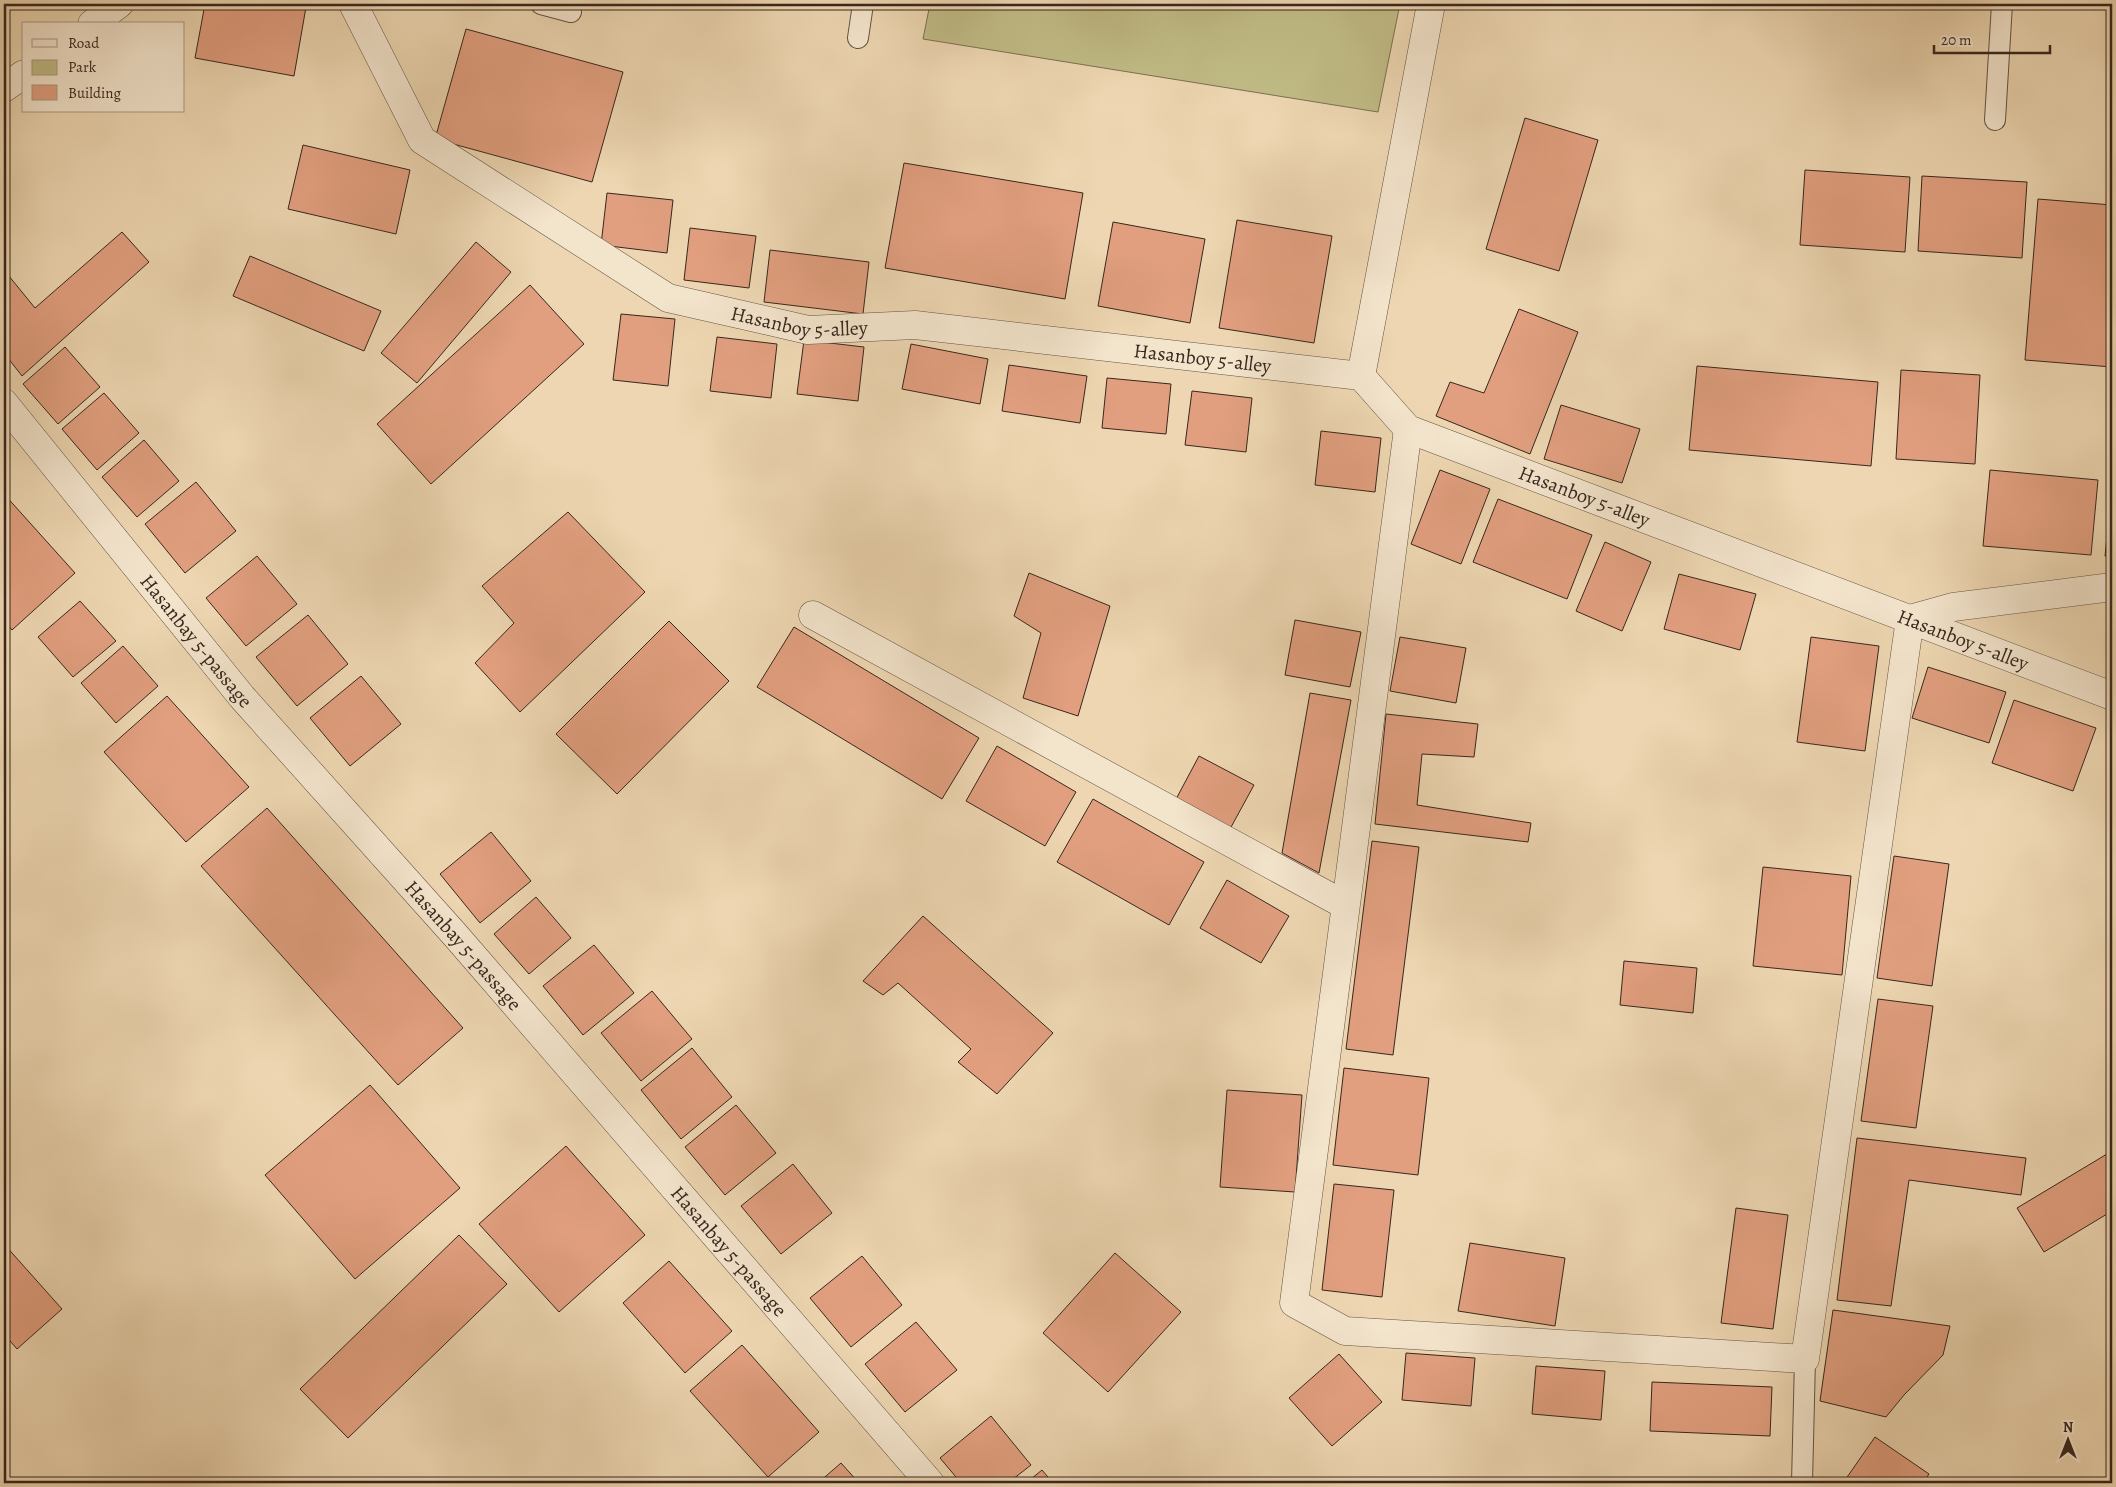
<svg xmlns="http://www.w3.org/2000/svg" width="2116" height="1487" viewBox="0 0 2116 1487" font-family="Alegreya,serif">
<style>
.green{fill:#c0bb86;stroke:#7c7152}
.building{fill:#e19f7f;stroke:#38271e}
.lines{fill:none;stroke-linecap:round;stroke-linejoin:round}
.lane-casing{stroke:#655343;stroke-width:22}
.street-casing{stroke:#655343;stroke-width:29}
.lane{stroke:#f3e4cc;stroke-width:20}
.street{stroke:#f3e4cc;stroke-width:28}
.labels{text-anchor:middle;dominant-baseline:central;stroke-width:5;stroke-linejoin:round;paint-order:stroke}
.street-label{font-size:20px;fill:#38271e;stroke:#f3e4cc}
</style>
<rect width="100%" height="100%" fill="#edd6b1"/>
<filter id="stains"><feTurbulence type="fractalNoise" baseFrequency=".004" numOctaves="4"/><feColorMatrix values="0 0 0 0 .2 0 0 0 0 .09 0 0 0 0 .02 0 0 0 .5 -.17"/></filter>
<radialGradient id="worn" r=".72"><stop offset=".6" stop-color="#630" stop-opacity="0"/><stop offset="1" stop-color="#630" stop-opacity=".3"/></radialGradient>
<path class="green" d="M 930,4 L 1400,4 L 1378,112 L 923,39 Z"/>
<g class="building">
<path d="M 205,4 L 288,4 L 306,7 L 294,76 L 195,58 Z"/>
<path d="M 466,29 L 623,72 L 592,182 L 435,139 Z"/>
<path d="M 1525,118 L 1598,140 L 1559,271 L 1486,249 Z"/>
<path d="M 303,145 L 410,170 L 396,234 L 288,209 Z"/>
<path d="M 904,163 L 1083,193 L 1065,299 L 885,268 Z"/>
<path d="M 1805,170 L 1910,177 L 1905,252 L 1800,245 Z"/>
<path d="M 1922,176 L 2027,182 L 2022,258 L 1918,251 Z"/>
<path d="M 607,193 L 673,200 L 667,253 L 601,245 Z"/>
<path d="M 2038,199 L 2112,205 L 2112,367 L 2025,360 Z"/>
<path d="M 1237,220 L 1332,236 L 1314,343 L 1219,328 Z"/>
<path d="M 1113,222 L 1205,239 L 1190,323 L 1098,306 Z"/>
<path d="M 690,228 L 756,236 L 749,288 L 684,280 Z"/>
<path d="M 122,232 L 149,262 L 22,376 L 4,353 L 4,270 L 35,308 Z"/>
<path d="M 476,242 L 511,272 L 417,383 L 381,353 Z"/>
<path d="M 770,250 L 869,262 L 863,314 L 764,302 Z"/>
<path d="M 250,256 L 381,311 L 364,351 L 233,296 Z"/>
<path d="M 530,285 L 584,344 L 431,484 L 377,424 Z"/>
<path d="M 1519,309 L 1578,332 L 1530,454 L 1436,416 L 1450,382 L 1484,393 Z"/>
<path d="M 621,314 L 675,319 L 668,386 L 613,380 Z"/>
<path d="M 717,337 L 777,344 L 771,398 L 710,391 Z"/>
<path d="M 804,340 L 864,347 L 858,401 L 797,394 Z"/>
<path d="M 911,344 L 988,359 L 980,404 L 902,389 Z"/>
<path d="M 65,347 L 100,387 L 58,424 L 23,384 Z"/>
<path d="M 1009,365 L 1087,376 L 1080,423 L 1002,411 Z"/>
<path d="M 1697,366 L 1878,382 L 1871,466 L 1689,450 Z"/>
<path d="M 1901,370 L 1980,375 L 1975,464 L 1896,459 Z"/>
<path d="M 1107,378 L 1171,384 L 1166,434 L 1102,428 Z"/>
<path d="M 1192,391 L 1252,398 L 1246,452 L 1185,445 Z"/>
<path d="M 104,393 L 139,433 L 97,470 L 62,429 Z"/>
<path d="M 1561,405 L 1640,429 L 1622,483 L 1544,459 Z"/>
<path d="M 1321,431 L 1381,438 L 1375,492 L 1315,485 Z"/>
<path d="M 144,440 L 179,481 L 137,517 L 102,477 Z"/>
<path d="M 1440,470 L 1490,489 L 1461,564 L 1411,544 Z"/>
<path d="M 1990,470 L 2098,480 L 2091,555 L 1983,546 Z"/>
<path d="M 196,482 L 236,531 L 185,573 L 145,524 Z"/>
<path d="M 2112,484 L 2112,557 L 2105,556 Z"/>
<path d="M 4,494 L 75,573 L 12,630 L 4,621 Z"/>
<path d="M 1498,499 L 1592,535 L 1567,599 L 1473,562 Z"/>
<path d="M 568,512 L 645,592 L 520,712 L 475,663 L 514,623 L 482,586 Z"/>
<path d="M 1605,542 L 1651,562 L 1622,631 L 1576,611 Z"/>
<path d="M 257,556 L 297,604 L 246,646 L 206,598 Z"/>
<path d="M 1029,573 L 1110,606 L 1078,716 L 1023,698 L 1041,633 L 1014,616 Z"/>
<path d="M 1679,574 L 1756,594 L 1740,650 L 1664,629 Z"/>
<path d="M 80,601 L 116,641 L 73,677 L 38,637 Z"/>
<path d="M 308,615 L 348,664 L 297,706 L 256,657 Z"/>
<path d="M 1295,620 L 1361,632 L 1350,687 L 1285,675 Z"/>
<path d="M 669,621 L 729,681 L 617,794 L 556,734 Z"/>
<path d="M 794,627 L 979,738 L 942,799 L 757,687 Z"/>
<path d="M 1400,637 L 1466,648 L 1456,703 L 1390,691 Z"/>
<path d="M 1811,637 L 1879,646 L 1865,751 L 1797,742 Z"/>
<path d="M 123,646 L 158,686 L 116,723 L 81,683 Z"/>
<path d="M 1928,667 L 2006,692 L 1989,743 L 1912,718 Z"/>
<path d="M 361,676 L 401,724 L 350,766 L 310,718 Z"/>
<path d="M 1310,693 L 1351,700 L 1319,873 L 1282,853 Z"/>
<path d="M 167,696 L 249,787 L 186,842 L 104,752 Z"/>
<path d="M 2014,700 L 2096,728 L 2073,791 L 1992,763 Z"/>
<path d="M 1386,714 L 1478,724 L 1474,757 L 1422,754 L 1417,805 L 1531,823 L 1528,842 L 1375,824 Z"/>
<path d="M 997,746 L 1076,792 L 1045,846 L 966,801 Z"/>
<path d="M 1199,756 L 1254,785 L 1230,829 L 1175,801 Z"/>
<path d="M 1093,799 L 1204,862 L 1169,925 L 1057,862 Z"/>
<path d="M 267,808 L 463,1028 L 398,1085 L 201,866 Z"/>
<path d="M 491,832 L 531,881 L 480,923 L 440,874 Z"/>
<path d="M 1372,841 L 1419,847 L 1393,1055 L 1346,1049 Z"/>
<path d="M 1894,856 L 1949,864 L 1932,986 L 1877,978 Z"/>
<path d="M 1763,867 L 1851,876 L 1842,975 L 1753,966 Z"/>
<path d="M 1227,880 L 1289,916 L 1261,963 L 1200,928 Z"/>
<path d="M 536,897 L 571,938 L 529,974 L 494,934 Z"/>
<path d="M 923,916 L 1053,1033 L 997,1094 L 958,1062 L 971,1049 L 898,983 L 883,995 L 863,981 Z"/>
<path d="M 594,945 L 634,993 L 583,1035 L 543,986 Z"/>
<path d="M 1624,961 L 1697,968 L 1693,1013 L 1620,1005 Z"/>
<path d="M 652,991 L 692,1039 L 641,1081 L 601,1033 Z"/>
<path d="M 1878,999 L 1933,1006 L 1916,1128 L 1861,1121 Z"/>
<path d="M 692,1048 L 732,1097 L 681,1139 L 641,1090 Z"/>
<path d="M 1344,1068 L 1429,1078 L 1418,1175 L 1333,1165 Z"/>
<path d="M 370,1085 L 460,1188 L 355,1279 L 265,1175 Z"/>
<path d="M 1227,1090 L 1302,1095 L 1295,1192 L 1220,1187 Z"/>
<path d="M 736,1105 L 776,1153 L 725,1195 L 685,1147 Z"/>
<path d="M 1857,1138 L 2026,1158 L 2021,1195 L 1909,1180 L 1891,1306 L 1837,1300 Z"/>
<path d="M 566,1146 L 645,1235 L 559,1312 L 479,1224 Z"/>
<path d="M 2112,1151 L 2112,1211 L 2044,1252 L 2017,1208 Z"/>
<path d="M 793,1164 L 832,1213 L 781,1254 L 741,1206 Z"/>
<path d="M 1334,1184 L 1394,1190 L 1382,1297 L 1322,1290 Z"/>
<path d="M 1736,1208 L 1788,1215 L 1773,1329 L 1721,1323 Z"/>
<path d="M 459,1235 L 507,1284 L 348,1438 L 300,1389 Z"/>
<path d="M 1470,1243 L 1565,1258 L 1555,1326 L 1458,1311 Z"/>
<path d="M 4,1244 L 62,1309 L 17,1349 L 4,1334 Z"/>
<path d="M 1115,1253 L 1181,1312 L 1108,1392 L 1043,1333 Z"/>
<path d="M 862,1256 L 902,1305 L 851,1347 L 810,1298 Z"/>
<path d="M 669,1261 L 732,1331 L 685,1373 L 623,1303 Z"/>
<path d="M 1833,1310 L 1950,1326 L 1943,1355 L 1904,1395 L 1886,1417 L 1820,1401 Z"/>
<path d="M 916,1322 L 957,1370 L 905,1412 L 865,1364 Z"/>
<path d="M 742,1345 L 819,1432 L 768,1477 L 690,1391 Z"/>
<path d="M 1406,1353 L 1475,1358 L 1471,1406 L 1402,1400 Z"/>
<path d="M 1339,1354 L 1382,1402 L 1332,1446 L 1289,1398 Z"/>
<path d="M 1536,1366 L 1605,1371 L 1601,1420 L 1532,1414 Z"/>
<path d="M 1652,1382 L 1772,1387 L 1770,1436 L 1650,1431 Z"/>
<path d="M 991,1416 L 1031,1465 L 1008,1483 L 961,1483 L 940,1458 Z"/>
<path d="M 1875,1437 L 1929,1474 L 1923,1483 L 1843,1483 Z"/>
<path d="M 841,1463 L 859,1483 L 818,1483 Z"/>
<path d="M 1042,1470 L 1053,1483 L 1026,1483 Z"/>
</g>
<g class="lines">
<g class="lane-casing">
<g id="lane">
<path d="M 541,4 L 571,12"/>
<path d="M 858,38 L 863,4"/>
<path d="M 1995,120 L 2002,4"/>
<path d="M 1802,1483 L 1805,1359"/>
</g>
</g>
<g class="street-casing">
<g id="street">
<path id="s1" d="M 353,4 L 422,140 L 668,298 L 808,330 L 915,325 L 1361,376 L 1408,429 L 2112,696"/>
<path d="M 92,24 L 119,4"/>
<path d="M 4,88 L 24,74"/>
<path d="M 1361,376 L 1431,4"/>
<path id="s2" d="M 4,403 L 242,697 L 456,936 L 930,1483"/>
<path d="M 1408,429 L 1294,1303 L 1345,1331 L 1805,1359 L 1910,619 L 1953,607 L 2112,587"/>
<path d="M 813,615 L 1345,905"/>
</g>
</g>
<use href="#lane" class="lane"/>
<use href="#street" class="street"/>
</g>
<g class="labels">
<g class="street-label">
<text stroke="none"><textPath href="#s1" startOffset="579">Hasanboy 5-alley</textPath></text>
<text stroke="none"><textPath href="#s1" startOffset="985">Hasanboy 5-alley</textPath></text>
<text stroke="none"><textPath href="#s1" startOffset="1404">Hasanboy 5-alley</textPath></text>
<text stroke="none"><textPath href="#s1" startOffset="1809">Hasanboy 5-alley</textPath></text>
<text stroke="none"><textPath href="#s2" startOffset="306">Hasanbay 5-passage</textPath></text>
<text stroke="none"><textPath href="#s2" startOffset="711">Hasanbay 5-passage</textPath></text>
<text stroke="none"><textPath href="#s2" startOffset="1116">Hasanbay 5-passage</textPath></text>
</g>
</g>
<rect width="2116" height="1487" fill="none" stroke="#edd6b1" stroke-width="20"/>
<rect x="5" y="5" width="2106" height="1477" fill="none" stroke="#38271e" stroke-width="2.5"/>
<rect x="10" y="10" width="2096" height="1467" fill="none" stroke="#38271e"/>
<rect x="22" y="22" width="162" height="90" fill="#f3e4cc" stroke="#a89886"/>
<rect x="32" y="39" width="25" height="8" fill="#f3e4cc" stroke="#a89886"/>
<text x="68" y="48" font-size="15" fill="#38271e">Road</text>
<rect x="32" y="60" width="25" height="15" fill="#c0bb86" stroke="#a89886"/>
<text x="68" y="72" font-size="15" fill="#38271e">Park</text>
<rect x="32" y="85" width="25" height="15" fill="#e19f7f" stroke="#a89886"/>
<text x="68" y="98" font-size="15" fill="#38271e">Building</text>
<g transform="translate(2068 1440)" stroke="#f3e4cc" stroke-width="4" paint-order="stroke">
<path d="M0-4L9 19L0 12L-9 19Z" fill="#38271e"/>
<text y="-8" font-size="14" font-weight="bold" text-anchor="middle" fill="#38271e">N</text>
</g>
<path d="M1934 45v8h116v-8" fill="none" stroke="#38271e" stroke-width="2.5"/>
<text x="1941" y="45" font-size="15" fill="#38271e" stroke="#f3e4cc" stroke-width="4" paint-order="stroke">20 m</text>
<rect width="100%" height="100%" filter="url(#stains)"/>
<rect width="100%" height="100%" fill="url(#worn)"/>
</svg>
